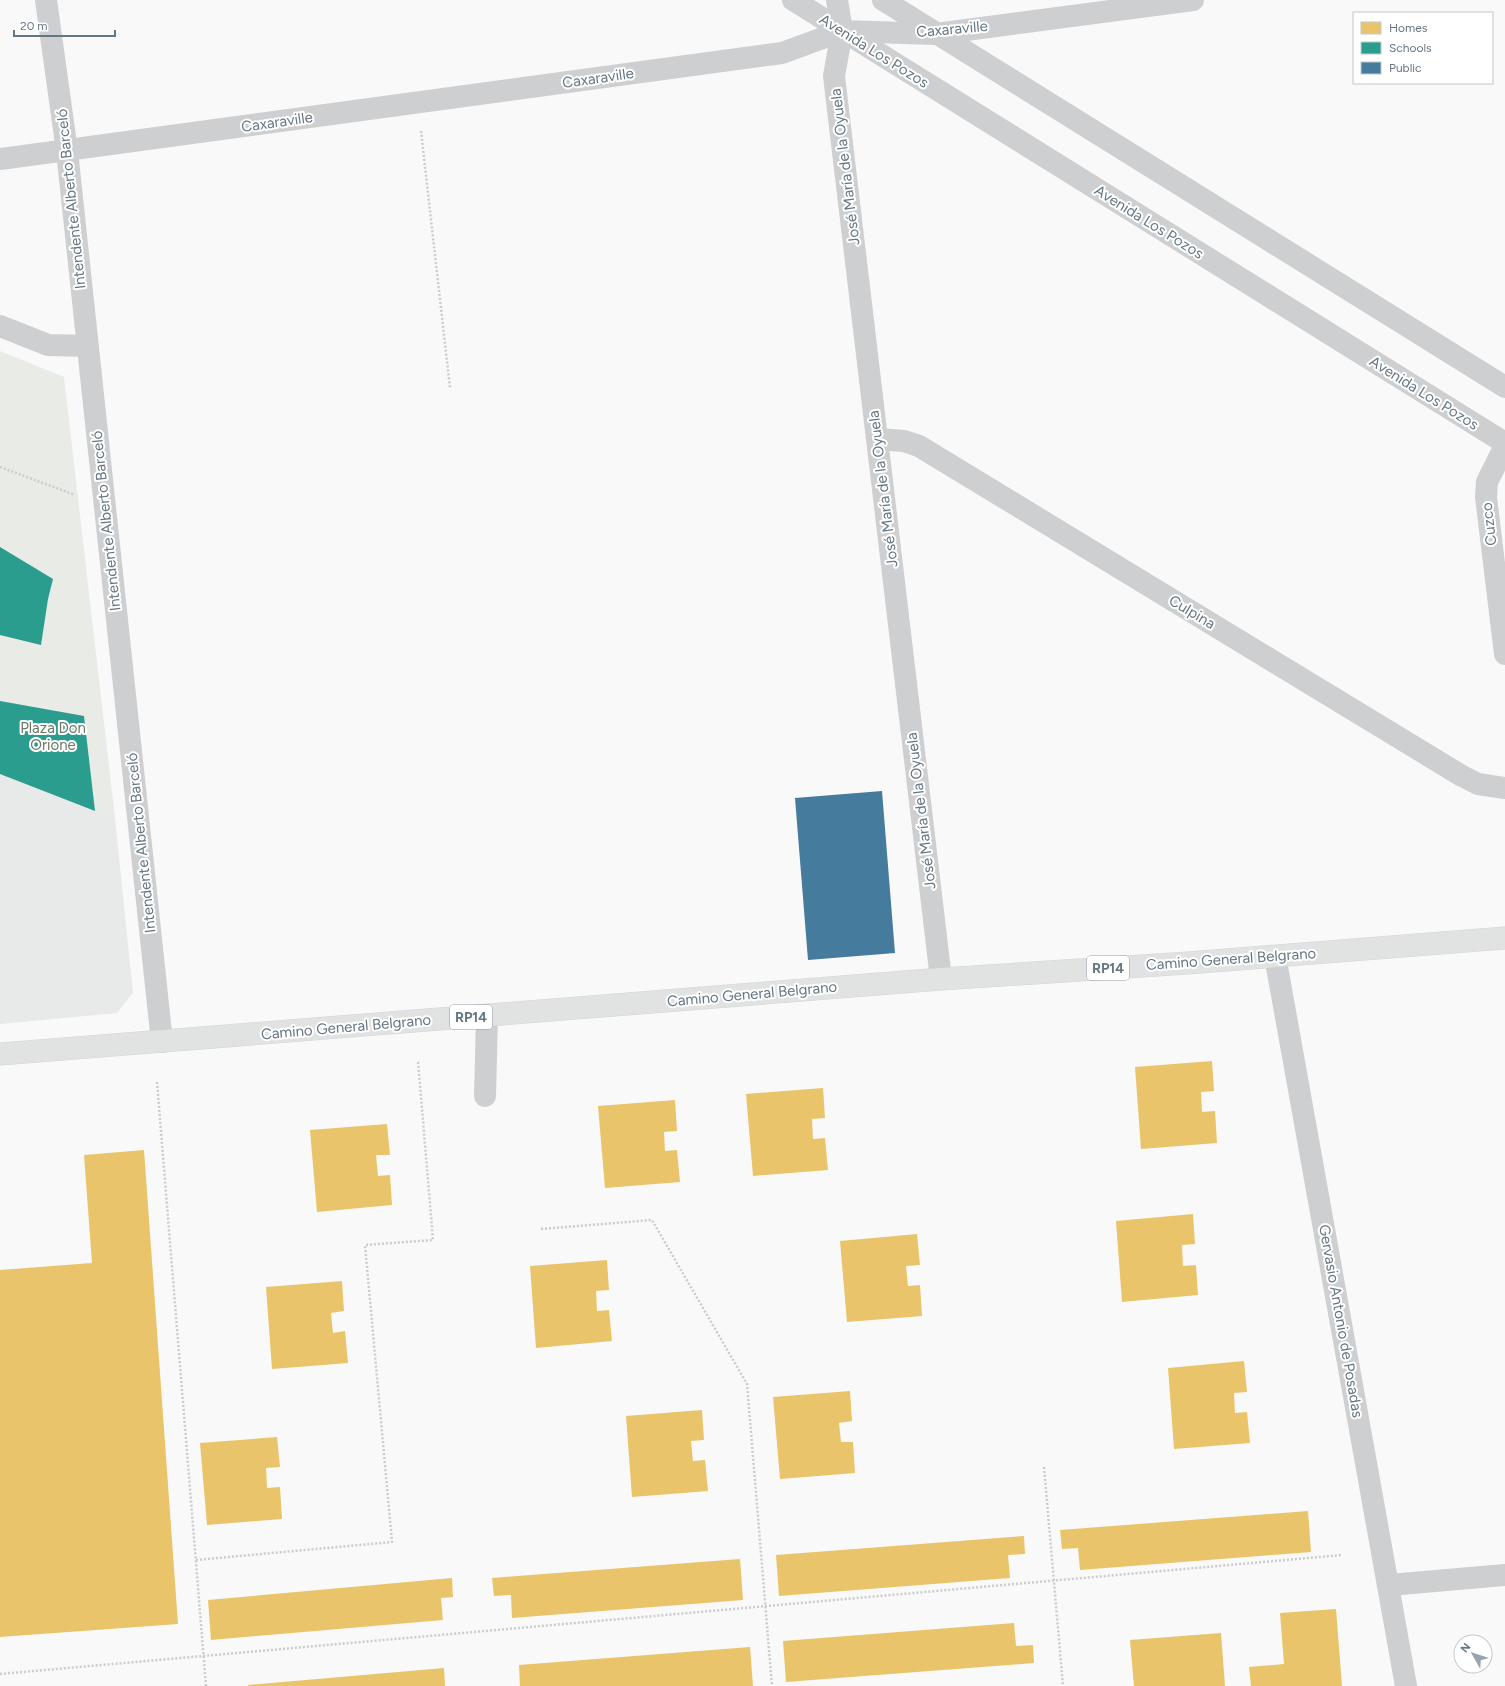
<svg xmlns="http://www.w3.org/2000/svg" width="1505" height="1686" viewBox="0 0 1505 1686" font-family="Figtree,sans-serif">
<style>
.built{fill:#e8e9e9}
.green{fill:#e8ebe6}
.homes{fill:#e9c46a}
.schools{fill:#2a9d8f}
.public{fill:#457b9d}
.lines{fill:none;stroke-linecap:round;stroke-linejoin:round}
.major-casing{stroke:#d5d6d7;stroke-width:23}
.path{stroke:#cbcccd;stroke-width:2.5;stroke-dasharray:2 2;stroke-linecap:butt}
.minor{stroke:#cecfd0;stroke-width:22}
.major{stroke:#e1e2e2;stroke-width:22}
.labels{text-anchor:middle;dominant-baseline:central;stroke-width:4;stroke-linejoin:round;paint-order:stroke}
.shield{fill:#fff;stroke:#939fa8;stroke-width:1}
.shield-label{font-size:14px;font-weight:bold;fill:#657683}
.street-label{font-size:15px;fill:#657683;stroke:#fff}
.park-label{font-size:15px;fill:#687a64;stroke:#fff}
</style>
<rect width="100%" height="100%" fill="#f9f9f9"/>
<path class="built" d="M 0,774 L 115,818 L 133,993 L 117,1013 L 0,1024 Z"/>
<path class="green" d="M 0,351 L 64,377 L 115,818 L 0,774 Z"/>
<g class="homes">
<path d="M 1212,1061 L 1214,1091 L 1201,1092 L 1202,1112 L 1215,1111 L 1217,1143 L 1141,1149 L 1135,1067 Z"/>
<path d="M 823,1088 L 825,1118 L 812,1119 L 813,1139 L 825,1138 L 828,1170 L 753,1176 L 746,1094 Z"/>
<path d="M 675,1100 L 677,1131 L 664,1132 L 665,1151 L 677,1150 L 680,1182 L 605,1188 L 598,1106 Z"/>
<path d="M 387,1124 L 390,1155 L 376,1155 L 378,1176 L 390,1175 L 392,1205 L 317,1212 L 310,1130 Z"/>
<path d="M 144,1150 L 178,1624 L 0,1637 L 0,1270 L 92,1263 L 84,1155 Z"/>
<path d="M 1193,1214 L 1195,1244 L 1182,1245 L 1183,1266 L 1196,1265 L 1198,1295 L 1122,1302 L 1116,1221 Z"/>
<path d="M 917,1234 L 920,1265 L 906,1266 L 908,1286 L 920,1285 L 922,1316 L 847,1322 L 840,1241 Z"/>
<path d="M 607,1260 L 609,1290 L 596,1291 L 597,1311 L 609,1310 L 612,1341 L 536,1348 L 530,1266 Z"/>
<path d="M 342,1281 L 344,1311 L 331,1313 L 333,1333 L 345,1331 L 348,1363 L 272,1369 L 266,1287 Z"/>
<path d="M 1244,1361 L 1247,1392 L 1234,1393 L 1235,1413 L 1247,1412 L 1250,1443 L 1174,1449 L 1168,1368 Z"/>
<path d="M 850,1391 L 852,1421 L 839,1423 L 841,1442 L 853,1442 L 855,1473 L 780,1479 L 773,1397 Z"/>
<path d="M 702,1410 L 704,1440 L 691,1441 L 693,1461 L 705,1460 L 708,1491 L 632,1497 L 626,1416 Z"/>
<path d="M 277,1437 L 280,1467 L 266,1468 L 267,1488 L 280,1487 L 282,1519 L 207,1525 L 200,1443 Z"/>
<path d="M 1308,1511 L 1311,1552 L 1080,1570 L 1078,1548 L 1062,1549 L 1060,1530 Z"/>
<path d="M 1024,1536 L 1025,1554 L 1008,1555 L 1010,1578 L 779,1596 L 776,1555 Z"/>
<path d="M 740,1559 L 743,1600 L 512,1618 L 511,1595 L 494,1596 L 492,1578 Z"/>
<path d="M 452,1578 L 453,1597 L 441,1598 L 443,1620 L 211,1640 L 208,1600 Z"/>
<path d="M 1336,1609 L 1342,1686 L 1251,1686 L 1249,1667 L 1284,1664 L 1280,1613 Z"/>
<path d="M 1014,1623 L 1016,1646 L 1033,1645 L 1034,1663 L 786,1682 L 783,1641 Z"/>
<path d="M 1221,1633 L 1225,1686 L 1134,1686 L 1130,1640 Z"/>
<path d="M 750,1647 L 753,1686 L 520,1686 L 519,1665 Z"/>
<path d="M 444,1668 L 445,1686 L 248,1686 L 248,1685 Z"/>
</g>
<g class="schools">
<path d="M 0,547 L 53,579 L 48,599 L 41,645 L 0,635 Z"/>
<path d="M 0,701 L 84,716 L 95,811 L 0,774 Z"/>
</g>
<path class="public" d="M 882,791 L 895,953 L 808,960 L 795,798 Z"/>
<g class="lines">
<g class="major-casing">
<path id="major" d="M 0,1054 L 941,979 L 1188,963 L 1505,938"/>
</g>
<g class="path">
<path d="M 421,131 L 450,388"/>
<path d="M 0,467 L 75,495"/>
<path d="M 157,1082 L 206,1686"/>
<path d="M 541,1229 L 652,1220 L 747,1384 L 772,1686"/>
<path d="M 1044,1467 L 1063,1686"/>
<path d="M 196,1560 L 392,1542 L 365,1245 L 433,1240 L 418,1061"/>
<path d="M 0,1674 L 1342,1555"/>
</g>
<g class="minor">
<path d="M 46,0 L 67,151 L 162,1042"/>
<path d="M 793,0 L 1505,443"/>
<path d="M 837,0 L 842,31 L 834,76 L 941,979"/>
<path d="M 883,0 L 1505,387"/>
<path d="M 0,159 L 782,53 L 842,31 L 936,34 L 1193,0"/>
<path d="M 0,326 L 48,345 L 87,346"/>
<path d="M 878,439 L 904,441 L 919,446 L 1462,776 L 1478,784 L 1505,788"/>
<path d="M 1505,446 L 1487,482 L 1486,497 L 1505,654"/>
<path d="M 1275,956 L 1406,1686"/>
<path d="M 485,1096 L 487,1016"/>
<path d="M 1389,1585 L 1505,1575"/>
</g>
<use href="#major" class="major"/>
</g>
<g class="labels">
<g class="shield">
<rect x="1087" y="956" width="42" height="24" rx="3"/>
<rect x="450" y="1005" width="42" height="24" rx="3"/>
</g>
<g class="shield-label">
<text x="1108" y="968">RP14</text>
<text x="471" y="1017">RP14</text>
</g>
<g class="street-label">
<text transform="translate(952 29) rotate(-5)">Caxaraville</text>
<text transform="translate(874 51) rotate(32)">Avenida Los Pozos</text>
<text transform="translate(598 78) rotate(-8)">Caxaraville</text>
<text transform="translate(277 122) rotate(-8)">Caxaraville</text>
<text transform="translate(845 167) rotate(-97)">José María de la Oyuela</text>
<text transform="translate(71 199) rotate(-96)">Intendente Alberto Barceló</text>
<text transform="translate(1149 222) rotate(32)">Avenida Los Pozos</text>
<text transform="translate(1424 393) rotate(32)">Avenida Los Pozos</text>
<text transform="translate(883 489) rotate(-97)">José María de la Oyuela</text>
<text transform="translate(106 521) rotate(-96)">Intendente Alberto Barceló</text>
<text transform="translate(1489 524) rotate(-97)">Cuzco</text>
<text transform="translate(1192 612) rotate(31)">Culpina</text>
<text transform="translate(921 811) rotate(-97)">José María de la Oyuela</text>
<text transform="translate(141 843) rotate(-96)">Intendente Alberto Barceló</text>
<text transform="translate(1231 959) rotate(-4)">Camino General Belgrano</text>
<text transform="translate(752 994) rotate(-5)">Camino General Belgrano</text>
<text transform="translate(346 1027) rotate(-5)">Camino General Belgrano</text>
<text transform="translate(1341 1321) rotate(80)">Gervasio Antonio de Posadas</text>
</g>
<g class="park-label">
<text x="53" y="728">Plaza Don<tspan x="53" dy="17">Orione</tspan></text>
</g>
</g>
<rect x="1353" y="12" width="140" height="72" fill="#ffffff" stroke="#c1c8cd"/>
<rect x="1361" y="22" width="20" height="12" fill="#e9c46a" stroke="#c1c8cd"/>
<text x="1389" y="32" font-size="12" fill="#657683">Homes</text>
<rect x="1361" y="42" width="20" height="12" fill="#2a9d8f" stroke="#c1c8cd"/>
<text x="1389" y="52" font-size="12" fill="#657683">Schools</text>
<rect x="1361" y="62" width="20" height="12" fill="#457b9d" stroke="#c1c8cd"/>
<text x="1389" y="72" font-size="12" fill="#657683">Public</text>
<g transform="translate(1473 1654) rotate(309)"><circle r="19" fill="#ffffff" stroke="#c1c8cd"/>
<path d="M0-3L7 15L0 10L-7 15Z" fill="#99a4ac"/>
<text y="-6" font-size="11" font-weight="bold" text-anchor="middle" fill="#657683">N</text>
</g>
<path d="M14 30v6h101v-6" fill="none" stroke="#657683" stroke-width="2"/>
<text x="20" y="30" font-size="12" fill="#657683" stroke="#ffffff" stroke-width="3" paint-order="stroke">20 m</text>
</svg>
